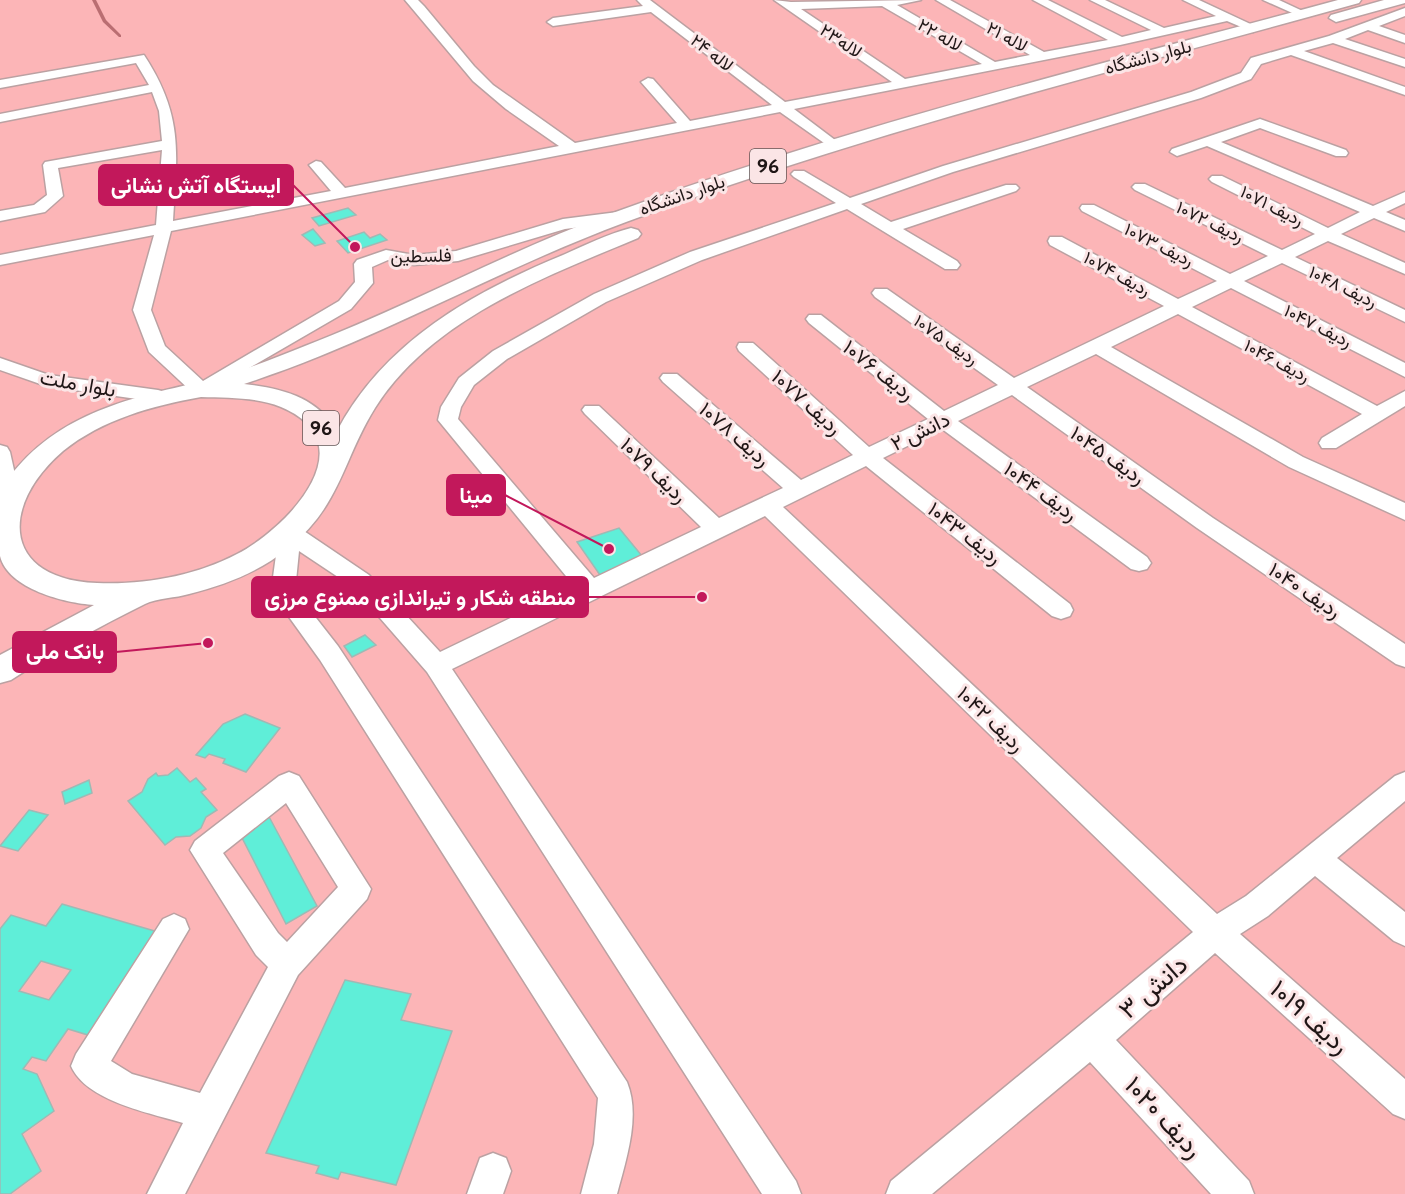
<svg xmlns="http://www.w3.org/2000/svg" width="1405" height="1194" viewBox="0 0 1405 1194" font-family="Cabin,Vazirmatn,sans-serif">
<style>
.green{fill:#fcb5b7}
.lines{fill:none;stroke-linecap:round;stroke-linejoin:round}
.stream{fill:#ba6e72;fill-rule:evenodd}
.building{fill:#5feed8;stroke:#9fb9b4;stroke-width:1.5;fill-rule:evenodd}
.minor-casing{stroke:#bba1a2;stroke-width:3}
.major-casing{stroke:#bba1a2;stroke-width:3}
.minor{fill:#fff;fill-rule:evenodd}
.major{fill:#fff;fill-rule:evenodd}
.labels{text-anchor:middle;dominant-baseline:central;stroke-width:6;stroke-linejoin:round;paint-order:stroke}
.far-street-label{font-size:18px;fill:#1f1616;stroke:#fbe5e6}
.shield{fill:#fbe5e6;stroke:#615454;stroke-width:1.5}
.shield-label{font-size:20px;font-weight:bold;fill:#1f1616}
.street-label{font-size:21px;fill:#1f1616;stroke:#fbe5e6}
.near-street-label{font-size:26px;fill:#1f1616;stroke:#fbe5e6}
.leader{fill:none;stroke:#c2185b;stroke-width:2}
.callout-dot{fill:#c2185b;stroke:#fbe5e6;stroke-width:2}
.callout{fill:#c2185b;stroke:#c2185b;stroke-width:2}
.callout-label{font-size:22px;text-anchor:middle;font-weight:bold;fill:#fff}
</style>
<rect width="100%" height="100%" fill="#fbe5e6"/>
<rect class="green" x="0" y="0" width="1405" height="1194"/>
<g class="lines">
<path class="stream" d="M 92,0 L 96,0 L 106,20 L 121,35 L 121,37 L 119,37 L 103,22 Z"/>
</g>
<g class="building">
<path d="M 348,208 L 356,215 L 319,226 L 312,218 Z"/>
<path d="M 313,229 L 325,243 L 315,246 L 302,235 Z"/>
<path d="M 364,232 L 370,238 L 380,234 L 387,240 L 348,253 L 337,241 Z"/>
<path d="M 619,528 L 642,556 L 600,575 L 577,542 Z"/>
<path d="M 365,635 L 376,645 L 352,657 L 344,646 Z"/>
<path d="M 245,714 L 280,728 L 246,772 L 223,763 L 225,759 L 209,754 L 205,758 L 196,755 L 223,724 Z"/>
<path d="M 177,768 L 190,782 L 196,778 L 206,789 L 201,792 L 217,810 L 206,817 L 201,828 L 190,836 L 176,837 L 165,845 L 128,801 L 142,792 L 148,779 L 156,773 L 158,776 L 168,775 Z"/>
<path d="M 89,780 L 92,793 L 65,804 L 62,792 Z"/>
<path d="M 29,810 L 48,815 L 18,851 L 0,846 Z"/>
<path d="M 267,813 L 317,906 L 286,924 L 237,828 Z"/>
<path d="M 62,904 L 158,932 L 88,1035 L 68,1029 L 46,1061 L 32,1057 L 23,1069 L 37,1074 L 54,1111 L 22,1134 L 41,1171 L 10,1194 L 0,1194 L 0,929 L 11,915 L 46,926 ZM 41,961 L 71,970 L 49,1000 L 19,991 Z"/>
<path d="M 345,980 L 411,994 L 401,1020 L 452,1031 L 396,1185 L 341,1172 L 338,1179 L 316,1173 L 319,1166 L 266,1153 Z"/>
</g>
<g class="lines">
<g class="minor-casing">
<g id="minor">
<path d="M 405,0 L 418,0 L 424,6 L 474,66 L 493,85 L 575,143 L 677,123 L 641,82 L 648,78 L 653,79 L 690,121 L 772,105 L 651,12 L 553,26 L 547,22 L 553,18 L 643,6 L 637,0 L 650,0 L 785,102 L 892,82 L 774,0 L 791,2 L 921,0 L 897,5 L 995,62 L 1030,55 L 936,0 L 950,0 L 1044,52 L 1108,40 L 1033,0 L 1048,0 L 1122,37 L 1151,30 L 1090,0 L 1105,0 L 1164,28 L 1216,16 L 1183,0 L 1199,0 L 1259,28 L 1253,32 L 1227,21 L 1120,45 L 794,109 L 839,143 L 841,146 L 839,149 L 834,150 L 780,112 L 171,231 L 151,310 L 165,346 L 203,381 L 339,301 L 355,282 L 354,264 L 357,260 L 386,250 L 414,255 L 456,251 L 563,219 L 618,212 L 626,217 L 618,222 L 565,229 L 458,261 L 414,265 L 388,260 L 372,267 L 373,283 L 351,309 L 201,396 L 194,394 L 149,352 L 133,310 L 154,235 L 0,265 L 0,255 L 156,225 L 162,150 L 58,168 L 63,196 L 45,212 L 0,221 L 0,211 L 34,205 L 47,195 L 43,165 L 45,162 L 162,141 L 159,111 L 152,92 L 0,122 L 0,114 L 149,85 L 136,63 L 0,88 L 0,80 L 144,55 C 184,116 177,153 173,221 L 331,191 L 309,165 L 316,161 L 321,162 L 345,188 L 559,146 L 506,109 L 473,81 ZM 882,6 L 982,64 L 905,79 L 801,9 Z"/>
<path d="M 1263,0 L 1279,0 L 1309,14 L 1299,16 Z"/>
<path d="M 1405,8 L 1405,16 L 1379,26 L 1405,35 L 1405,43 L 1368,30 L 1345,39 L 1405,59 L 1405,67 L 1333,43 L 1304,51 L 1405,87 L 1405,95 L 1291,55 L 1261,64 L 1251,79 L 1201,98 L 953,172 L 861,204 L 891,222 L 1006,185 L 1016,185 L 1019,188 L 1016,191 L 903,229 L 957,261 L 960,265 L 957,269 L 945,269 L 847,209 L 702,260 L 606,302 L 507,359 L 474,385 L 461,407 L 458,419 L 594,578 L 701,527 L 585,414 L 582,410 L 585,406 L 599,406 L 719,518 L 783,488 L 663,382 L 660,378 L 663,374 L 677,374 L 801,480 L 853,455 L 739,351 L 737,347 L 739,343 L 753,343 L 869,447 L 928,419 L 809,323 L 806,319 L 809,315 L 821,315 L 944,411 L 998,385 L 875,297 L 872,293 L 875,289 L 887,289 L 1014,378 L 1164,306 L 1050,245 L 1048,241 L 1050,237 L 1062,237 L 1178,299 L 1217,281 L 1082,211 L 1080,208 L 1082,205 L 1094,205 L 1230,274 L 1268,256 L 1135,190 L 1132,187 L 1135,184 L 1145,184 L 1282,250 L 1315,234 L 1212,182 L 1209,179 L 1212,176 L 1222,176 L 1328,228 L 1360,212 L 1207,146 L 1177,156 L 1170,152 L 1172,149 L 1260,119 L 1346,150 L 1348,153 L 1346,156 L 1336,156 L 1260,128 L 1221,142 L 1373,206 L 1405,192 L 1405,203 L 1386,212 L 1405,220 L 1405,231 L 1374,218 L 1341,234 L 1405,263 L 1405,274 L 1328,241 L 1295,257 L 1405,310 L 1405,322 L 1282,263 L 1244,281 L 1405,363 L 1405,377 L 1231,288 L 1192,307 L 1377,406 L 1405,391 L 1405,406 L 1336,448 L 1322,448 L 1319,443 L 1322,438 L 1362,414 L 1178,314 L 1111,347 L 1303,457 L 1405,503 L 1405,520 L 1289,467 L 1096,354 L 1027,387 L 1213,518 L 1405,644 L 1405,667 L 1396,664 L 1197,528 L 1012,395 L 958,421 L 1147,557 L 1151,563 L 1147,569 L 1139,571 L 1131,569 L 942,429 L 883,458 L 1070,604 L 1073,610 L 1070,616 L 1061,619 L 1052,616 L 866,466 L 783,507 L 1217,914 L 1246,896 L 1395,776 L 1405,772 L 1405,801 L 1337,858 L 1405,912 L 1405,946 L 1394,941 L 1315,876 L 1268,916 L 1240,934 L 1405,1079 L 1405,1119 L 1393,1114 L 1215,953 L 1116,1040 L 1249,1181 L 1254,1194 L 1211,1194 L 1090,1062 L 932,1194 L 886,1194 L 891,1181 L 1193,932 L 765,516 L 452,669 L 796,1181 L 801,1194 L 762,1194 L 427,672 L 353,587 L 299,551 L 295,591 L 338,646 L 627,1082 C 641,1116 626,1160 617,1194 L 581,1194 L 594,1144 L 598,1098 L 320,660 L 271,592 L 279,533 L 282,527 L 290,525 L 298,527 L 369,575 L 440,652 L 575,587 L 438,420 L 441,407 L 459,378 L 493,351 L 594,294 L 690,252 L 836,203 L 794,177 L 791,174 L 794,171 L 804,171 L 850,198 L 943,166 L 1191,92 L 1241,73 L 1251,58 L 1329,36 Z"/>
<path d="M 0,358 L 49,375 L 158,390 L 165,392 L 168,396 L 165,400 L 158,402 L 46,386 L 0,370 Z"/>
<path d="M 0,445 L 7,447 L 10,452 L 20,497 L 17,502 L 9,504 L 0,500 Z"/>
<path d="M 289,772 L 299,776 L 371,889 L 367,899 L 298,975 L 185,1194 L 147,1194 L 183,1123 C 150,1113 86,1101 71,1066 L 76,1054 L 163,919 L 174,914 L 185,919 L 189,929 L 111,1061 L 132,1074 L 200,1093 L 268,967 L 256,955 L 190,850 L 195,841 L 279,776 ZM 286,803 L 338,887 L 287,942 L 278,933 L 223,853 Z"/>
<path d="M 493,1153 L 506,1158 L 511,1171 L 503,1194 L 467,1194 L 480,1158 Z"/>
</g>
</g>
<g class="major-casing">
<g id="major">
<path d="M 1338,0 L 1361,0 L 1359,3 C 1114,71 865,133 626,222 C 496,270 377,341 244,384 C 281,388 317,397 337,431 C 384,342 473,292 563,255 C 585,245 608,234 631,228 L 638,230 L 641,234 L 638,238 C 545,277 432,318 375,408 C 342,461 341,506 287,549 C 259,572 225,585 189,594 C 176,598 157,598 145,604 C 100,626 54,652 11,680 L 0,683 L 0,655 L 94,605 C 65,603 8,589 0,556 C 0,536 0,511 0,491 C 45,419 119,400 196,383 C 233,375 270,360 305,346 C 409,306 506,252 610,214 C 847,127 1094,66 1338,0 ZM 201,397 C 228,398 256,397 281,407 C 369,444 286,529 237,554 C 195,576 144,585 97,583 C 1,579 0,505 63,451 C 103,419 152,406 201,397 Z"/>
<path d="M 1384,0 L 1405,0 L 1405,3 L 1336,22 L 1329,18 L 1331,15 Z"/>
</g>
</g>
<use href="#minor" class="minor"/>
<use href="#major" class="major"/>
</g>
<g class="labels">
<g class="far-street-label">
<text transform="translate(940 35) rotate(30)">لاله ۲۲</text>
<text transform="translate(1007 37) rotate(29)">لاله ۲۱</text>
<text transform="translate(841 41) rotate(34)">لاله۲۳</text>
<text transform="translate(712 53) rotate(38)">لاله ۲۴</text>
<text transform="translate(1148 57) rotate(-15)">بلوار دانشگاه</text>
<text transform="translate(682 195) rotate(-19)">بلوار دانشگاه</text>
<text transform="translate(1272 206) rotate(27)">ردیف ۱۰۷۱</text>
<text transform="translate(1210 222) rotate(26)">ردیف ۱۰۷۲</text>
<text transform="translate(1159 245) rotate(27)">ردیف ۱۰۷۳</text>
<text transform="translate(421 256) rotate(-1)">فلسطین</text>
<text transform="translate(1117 274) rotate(29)">ردیف ۱۰۷۴</text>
<text transform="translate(1343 287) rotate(26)">ردیف ۱۰۴۸</text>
<text transform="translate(1318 326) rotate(27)">ردیف ۱۰۴۷</text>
<text transform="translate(946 340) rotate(35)">ردیف ۱۰۷۵</text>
<text transform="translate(1277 361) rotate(28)">ردیف ۱۰۴۶</text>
</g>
<g class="shield">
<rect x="750" y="149" width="36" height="34" rx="4.5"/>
<rect x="303" y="411" width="36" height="34" rx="4.5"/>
</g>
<g class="shield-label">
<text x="768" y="166">96</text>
<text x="321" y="428">96</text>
</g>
<g class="street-label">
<text transform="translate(879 370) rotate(38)">ردیف ۱۰۷۶</text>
<text transform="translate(78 383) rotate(10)">بلوار ملت</text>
<text transform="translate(807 402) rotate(42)">ردیف ۱۰۷۷</text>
<text transform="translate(920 431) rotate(-26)">دانش ۲</text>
<text transform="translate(735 434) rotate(41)">ردیف ۱۰۷۸</text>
<text transform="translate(1108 455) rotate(35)">ردیف ۱۰۴۵</text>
<text transform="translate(654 470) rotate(44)">ردیف ۱۰۷۹</text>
<text transform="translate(1041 491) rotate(36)">ردیف ۱۰۴۴</text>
<text transform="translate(965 533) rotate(38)">ردیف ۱۰۴۳</text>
<text transform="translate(1305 590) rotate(34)">ردیف ۱۰۴۰</text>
<text transform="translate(991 719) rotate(44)">ردیف ۱۰۴۲</text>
</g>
<g class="near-street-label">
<text transform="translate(1153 987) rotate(-41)">دانش ۳</text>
<text transform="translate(1310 1017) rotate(42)">ردیف ۱۰۱۹</text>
<text transform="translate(1164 1117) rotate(47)">ردیف ۱۰۲۰</text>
</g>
</g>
<path class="leader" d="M355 247L293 185M609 549L505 495M702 597L588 597M208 643L116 652"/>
<g class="callout-dot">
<circle cx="355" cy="247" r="6"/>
<circle cx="609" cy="549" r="6"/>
<circle cx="702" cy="597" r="6"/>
<circle cx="208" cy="643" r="6"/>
</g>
<g class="callout">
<rect x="99" y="165" width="194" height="40" rx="6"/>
<rect x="447" y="475" width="58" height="40" rx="6"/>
<rect x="252" y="577" width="336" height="40" rx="6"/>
<rect x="13" y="632" width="103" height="40" rx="6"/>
</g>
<g class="callout-label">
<text x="196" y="193">ایستگاه آتش نشانی</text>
<text x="476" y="503">مینا</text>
<text x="420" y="605">منطقه شکار و تیراندازی ممنوع مرزی</text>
<text x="65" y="659">بانک ملی</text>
</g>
</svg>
